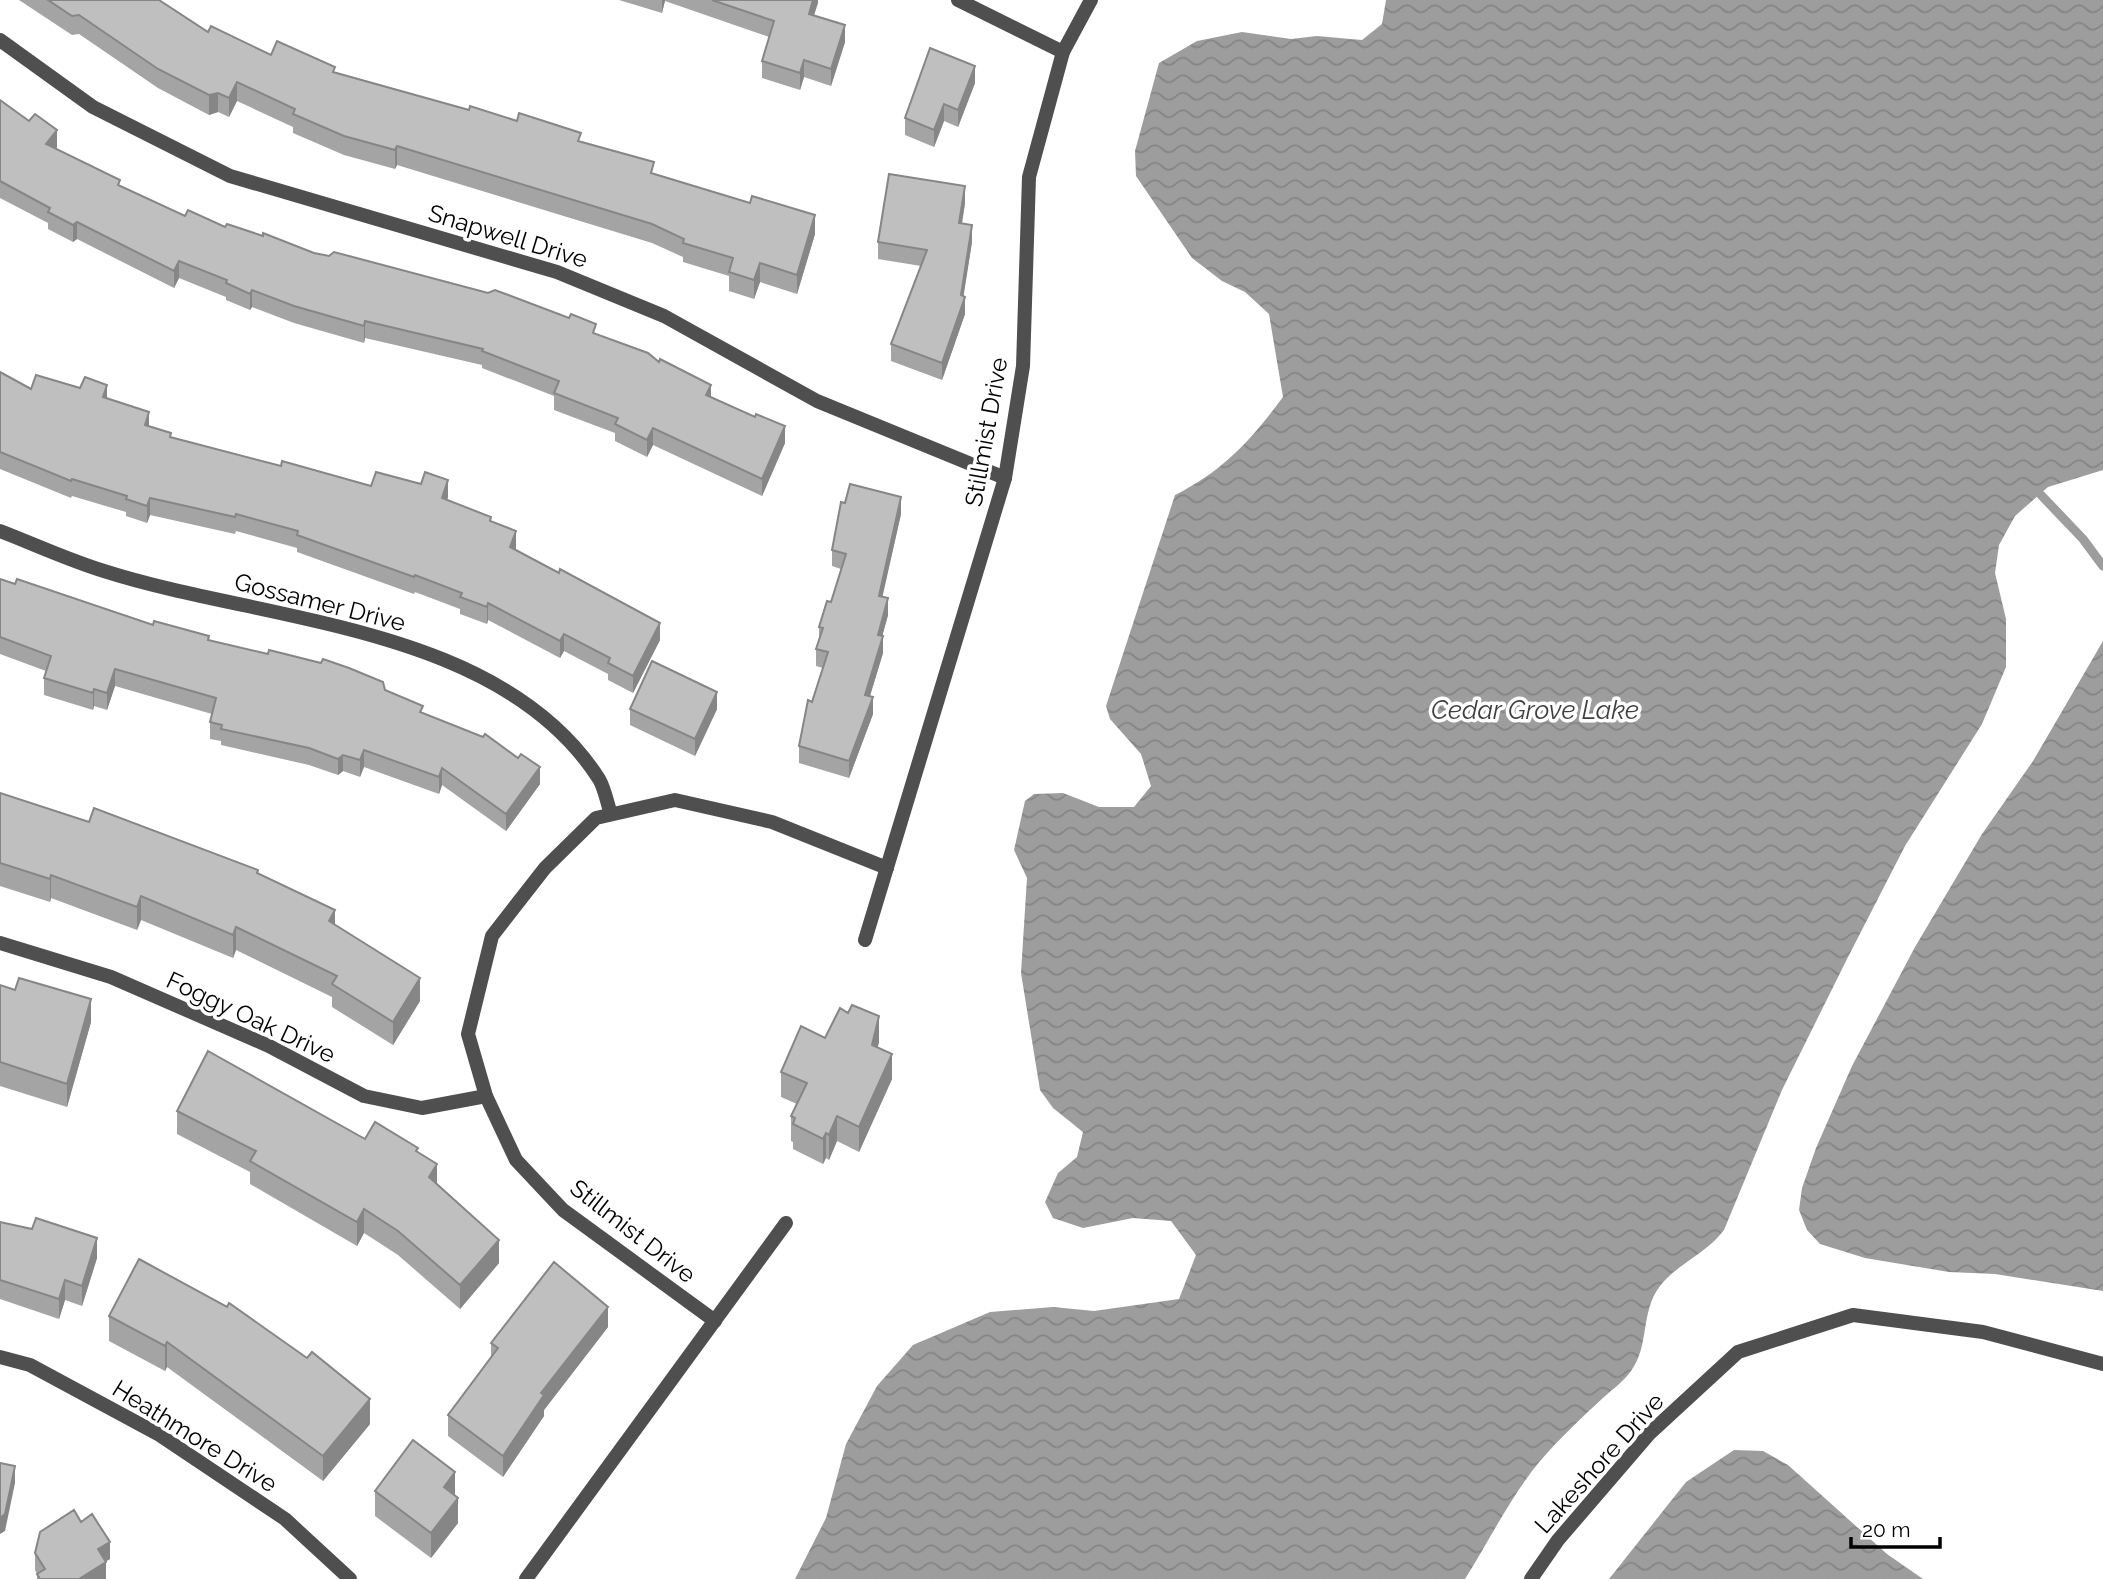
<svg xmlns="http://www.w3.org/2000/svg" width="2103" height="1579" viewBox="0 0 2103 1579" font-family="Raleway,sans-serif">
<style>
.water{fill:url(#water-waves)}
.lines{fill:none;stroke-linecap:round;stroke-linejoin:round}
.stream{stroke:#9d9d9d;stroke-width:9}
.street{stroke:#4f4f4f;stroke-width:14}
.wall{fill:#a4a4a4}
.shaded-wall{fill:#868686}
.building{fill:#bfbfbf;stroke:#868686;stroke-width:2}
.labels{text-anchor:middle;dominant-baseline:central;stroke-width:7;stroke-linejoin:round;paint-order:stroke}
.street-label{font-size:24px;fill:#000;stroke:#fff}
.water-label{font-size:26px;font-style:italic;fill:#3e3e3e;stroke:#fff}
</style>
<defs>
<pattern id="water-waves" width="16" height="10" patternUnits="userSpaceOnUse" patternTransform="scale(1.75)"><rect width="16" height="10" fill="#9d9d9d"/><path d="M0 5q4-4 8 0t8 0" fill="none" stroke="#858585"/></pattern>
</defs>
<rect width="100%" height="100%" fill="#fff"/>
<g class="water">
<path d="M 1386,0 L 2103,0 L 2103,470 L 2048,487 L 2015,516 L 1999,545 L 1995,573 L 2006,619 L 2006,667 L 1982,724 L 1905,846 L 1847,959 L 1782,1090 L 1724,1230 C 1706,1254 1678,1263 1660,1286 C 1640,1312 1650,1345 1631,1371 C 1625,1380 1613,1389 1604,1397 C 1582,1417 1560,1438 1540,1461 C 1511,1496 1489,1541 1465,1579 L 795,1579 L 826,1518 L 846,1444 L 877,1386 L 913,1345 L 990,1312 L 1053,1307 L 1094,1311 L 1179,1299 L 1196,1255 L 1171,1221 L 1133,1218 L 1083,1228 L 1053,1218 L 1045,1202 L 1058,1173 L 1077,1157 L 1083,1132 L 1053,1108 L 1040,1090 L 1021,973 L 1027,878 L 1014,850 L 1025,801 L 1034,794 L 1063,793 L 1099,807 L 1134,807 L 1151,786 L 1141,754 L 1110,719 L 1106,706 L 1175,495 C 1224,470 1250,441 1283,397 L 1269,314 L 1245,292 L 1222,281 L 1192,258 L 1136,176 L 1135,151 L 1159,63 L 1197,41 L 1242,32 L 1291,39 L 1317,36 L 1362,40 L 1382,24 Z"/>
<path d="M 2103,641 L 2103,1291 L 1995,1274 L 1949,1272 L 1865,1258 L 1820,1244 L 1807,1230 L 1799,1210 L 1802,1188 L 1816,1148 L 1852,1066 L 1915,947 L 1982,834 L 2033,761 Z"/>
<path d="M 1734,1450 L 1763,1451 L 1788,1465 L 1887,1554 L 1923,1579 L 1609,1579 L 1686,1482 Z"/>
</g>
<g class="lines">
<path class="stream" d="M 2041,495 L 2083,539 L 2103,566"/>
<g class="street">
<path d="M 958,0 L 1063,52"/>
<path d="M 0,40 L 93,107 L 230,176 L 557,272 L 664,316 L 817,401 L 1005,478"/>
<path d="M 0,531 C 34,544 68,560 104,571 C 263,622 500,624 599,779 C 605,789 607,803 611,814"/>
<path d="M 865,940 L 1005,478 L 1023,366 L 1029,177 L 1063,52 L 1091,0"/>
<path d="M 0,943 L 111,977 L 269,1046 L 364,1096 L 422,1108 L 486,1096"/>
<path d="M 715,1321 L 563,1210 L 516,1160 L 486,1096 L 468,1034 L 492,936 L 545,868 L 596,818 L 675,800 L 772,822 L 887,868"/>
<path d="M 0,1357 L 30,1365 L 158,1434 L 285,1519 L 350,1579"/>
<path d="M 526,1579 L 786,1223"/>
<path d="M 1531,1579 L 1558,1540 L 1650,1433 L 1738,1352 L 1853,1315 L 1983,1332 L 2103,1364"/>
</g>
</g>
<g class="wall">
<path d="M 19,0 L 159,0 L 208,32 L 271,55 L 581,142 L 654,174 L 815,234 L 797,294 L 760,282 L 754,299 L 729,291 L 729,276 L 683,262 L 683,257 L 652,243 L 397,165 L 395,169 L 344,155 L 293,133 L 293,127 L 237,101 L 229,117 L 218,112 L 209,115 L 158,88 L 79,34 L 72,35 Z"/>
<path d="M 619,0 L 818,0 L 814,15 L 845,42 L 831,86 L 804,77 L 800,90 L 762,78 L 762,61 L 769,37 L 665,1 L 662,13 Z"/>
<path d="M 975,83 L 958,127 L 944,121 L 934,147 L 905,135 L 905,118 Z"/>
<path d="M 0,100 L 57,147 L 56,149 L 120,186 L 185,216 L 596,334 L 659,362 L 711,397 L 785,443 L 762,496 L 653,445 L 647,457 L 615,441 L 615,433 L 554,410 L 554,396 L 482,368 L 482,365 L 365,338 L 364,343 L 294,323 L 252,307 L 250,310 L 226,300 L 226,297 L 179,278 L 174,288 L 77,239 L 73,242 L 48,229 L 48,223 L 0,198 Z"/>
<path d="M 965,203 L 962,224 L 972,242 L 963,296 L 965,314 L 942,380 L 891,361 L 891,344 L 921,266 L 878,259 L 878,242 Z"/>
<path d="M 0,372 L 31,389 L 107,398 L 149,426 L 171,437 L 281,466 L 371,486 L 448,497 L 447,500 L 491,522 L 516,548 L 516,550 L 660,640 L 633,693 L 608,680 L 608,674 L 564,651 L 560,658 L 488,620 L 487,624 L 460,614 L 460,609 L 415,592 L 414,594 L 297,552 L 297,548 L 236,531 L 235,534 L 150,515 L 147,523 L 126,516 L 126,512 L 72,496 L 71,498 L 0,469 Z"/>
<path d="M 901,514 L 882,597 L 888,615 L 882,636 L 883,653 L 870,696 L 873,714 L 849,778 L 799,763 L 799,746 L 823,668 L 816,666 L 816,649 L 819,641 L 819,627 L 831,602 L 841,569 L 832,566 L 832,550 Z"/>
<path d="M 0,579 L 153,625 L 209,640 L 385,690 L 540,784 L 506,831 L 442,785 L 439,794 L 364,767 L 360,777 L 343,771 L 338,775 L 309,765 L 221,745 L 221,741 L 210,739 L 210,722 L 212,714 L 115,686 L 107,710 L 94,706 L 93,710 L 44,695 L 44,678 L 46,671 L 0,654 Z"/>
<path d="M 630,709 L 717,709 L 695,756 L 630,725 Z"/>
<path d="M 0,793 L 89,822 L 258,873 L 335,925 L 420,1001 L 393,1045 L 332,1007 L 332,997 L 236,950 L 233,958 L 141,920 L 137,930 L 51,898 L 50,902 L 0,886 Z"/>
<path d="M 0,985 L 91,1022 L 67,1107 L 0,1086 Z"/>
<path d="M 825,1038 L 879,1042 L 877,1048 L 892,1079 L 859,1152 L 837,1141 L 829,1160 L 826,1158 L 823,1164 L 793,1149 L 793,1142 L 791,1141 L 791,1116 L 797,1104 L 781,1097 L 781,1072 Z"/>
<path d="M 177,1111 L 365,1139 L 418,1152 L 437,1184 L 499,1263 L 460,1309 L 398,1255 L 364,1233 L 357,1246 L 250,1184 L 250,1172 L 177,1134 Z"/>
<path d="M 0,1222 L 97,1258 L 82,1306 L 65,1300 L 59,1319 L 0,1299 Z"/>
<path d="M 109,1316 L 307,1358 L 370,1424 L 323,1481 L 167,1367 L 165,1371 L 109,1341 Z"/>
<path d="M 608,1327 L 544,1410 L 544,1416 L 503,1477 L 448,1436 L 448,1415 L 491,1357 L 491,1343 Z"/>
<path d="M 375,1491 L 455,1496 L 458,1523 L 431,1558 L 375,1516 Z"/>
<path d="M 81,1522 L 110,1559 L 106,1561 L 106,1579 L 37,1579 L 37,1574 L 35,1570 L 35,1553 Z"/>
</g>
<g class="shaded-wall">
<path d="M 662,0 L 665,0 L 662,13 Z"/>
<path d="M 813,0 L 818,0 L 818,3 L 809,31 L 809,14 Z"/>
<path d="M 845,25 L 845,42 L 831,86 L 831,69 Z"/>
<path d="M 804,60 L 804,77 L 800,90 L 800,73 Z"/>
<path d="M 975,66 L 975,83 L 958,127 L 958,110 Z"/>
<path d="M 237,82 L 237,101 L 229,117 L 229,98 Z"/>
<path d="M 218,93 L 218,112 L 209,115 L 209,95 Z"/>
<path d="M 944,104 L 944,121 L 934,147 L 934,130 Z"/>
<path d="M 57,130 L 57,147 L 46,161 L 46,144 Z"/>
<path d="M 397,146 L 397,165 L 395,169 L 395,150 Z"/>
<path d="M 965,186 L 965,203 L 959,240 L 959,223 Z"/>
<path d="M 815,215 L 815,234 L 797,294 L 797,275 Z"/>
<path d="M 77,222 L 77,239 L 73,242 L 73,225 Z"/>
<path d="M 972,225 L 972,242 L 962,306 L 965,297 L 965,314 L 942,380 L 942,363 L 961,295 Z"/>
<path d="M 179,261 L 179,278 L 174,288 L 174,271 Z"/>
<path d="M 760,263 L 760,282 L 754,299 L 754,280 Z"/>
<path d="M 252,290 L 252,307 L 250,310 L 250,294 Z"/>
<path d="M 365,321 L 365,338 L 364,343 L 364,326 Z"/>
<path d="M 107,385 L 107,402 L 103,397 Z"/>
<path d="M 711,385 L 711,401 L 706,395 Z"/>
<path d="M 149,412 L 149,429 L 145,425 Z"/>
<path d="M 785,426 L 785,443 L 762,496 L 762,479 Z"/>
<path d="M 653,428 L 653,445 L 647,457 L 647,440 Z"/>
<path d="M 448,480 L 448,497 L 442,515 L 442,498 Z"/>
<path d="M 901,497 L 901,514 L 879,612 L 879,596 Z"/>
<path d="M 150,498 L 150,515 L 147,523 L 147,506 Z"/>
<path d="M 516,531 L 516,548 L 510,564 L 510,547 Z"/>
<path d="M 888,598 L 888,615 L 878,652 L 878,635 Z"/>
<path d="M 488,603 L 488,620 L 487,624 L 487,607 Z"/>
<path d="M 660,623 L 660,640 L 633,693 L 633,676 Z"/>
<path d="M 564,634 L 564,651 L 560,658 L 560,641 Z"/>
<path d="M 883,636 L 883,653 L 865,712 L 865,695 Z"/>
<path d="M 115,669 L 115,686 L 107,710 L 107,693 Z"/>
<path d="M 94,689 L 94,706 L 93,710 L 93,693 Z"/>
<path d="M 717,692 L 717,709 L 695,756 L 695,739 Z"/>
<path d="M 873,697 L 873,714 L 849,778 L 849,761 Z"/>
<path d="M 364,750 L 364,767 L 360,777 L 360,760 Z"/>
<path d="M 343,755 L 343,771 L 338,775 L 338,759 Z"/>
<path d="M 540,767 L 540,784 L 506,831 L 506,814 Z"/>
<path d="M 442,768 L 442,785 L 439,794 L 439,777 Z"/>
<path d="M 51,875 L 51,898 L 50,902 L 50,879 Z"/>
<path d="M 141,896 L 141,920 L 137,930 L 137,907 Z"/>
<path d="M 335,910 L 335,933 L 329,921 Z"/>
<path d="M 236,927 L 236,950 L 233,958 L 233,935 Z"/>
<path d="M 420,978 L 420,1001 L 393,1045 L 393,1022 Z"/>
<path d="M 91,999 L 91,1022 L 67,1107 L 67,1084 Z"/>
<path d="M 879,1016 L 879,1042 L 872,1070 L 872,1045 Z"/>
<path d="M 892,1054 L 892,1079 L 859,1152 L 859,1127 Z"/>
<path d="M 837,1116 L 837,1141 L 829,1160 L 829,1135 Z"/>
<path d="M 826,1133 L 826,1158 L 823,1164 L 823,1139 Z"/>
<path d="M 437,1164 L 437,1188 L 429,1177 Z"/>
<path d="M 364,1209 L 364,1233 L 357,1246 L 357,1222 Z"/>
<path d="M 97,1238 L 97,1258 L 82,1306 L 82,1286 Z"/>
<path d="M 499,1240 L 499,1263 L 460,1309 L 460,1285 Z"/>
<path d="M 65,1280 L 65,1300 L 59,1319 L 59,1299 Z"/>
<path d="M 608,1307 L 608,1327 L 544,1410 L 544,1416 L 503,1477 L 503,1456 L 541,1393 Z"/>
<path d="M 167,1342 L 167,1367 L 165,1371 L 165,1346 Z"/>
<path d="M 370,1399 L 370,1424 L 323,1481 L 323,1456 Z"/>
<path d="M 15,1466 L 15,1483 L 5,1531 L 0,1534 L 0,1518 Z"/>
<path d="M 455,1472 L 455,1497 L 444,1487 Z"/>
<path d="M 458,1498 L 458,1523 L 431,1558 L 431,1533 Z"/>
<path d="M 110,1542 L 110,1559 L 98,1566 L 98,1549 Z"/>
<path d="M 106,1562 L 106,1579 L 79,1579 Z"/>
</g>
<g class="building">
<path d="M 48,0 L 159,0 L 208,32 L 211,26 L 271,55 L 277,41 L 335,67 L 333,72 L 469,110 L 470,106 L 517,121 L 519,113 L 581,133 L 578,141 L 654,162 L 651,173 L 750,203 L 752,196 L 815,215 L 797,275 L 760,263 L 754,280 L 729,272 L 733,258 L 683,243 L 684,239 L 652,224 L 397,146 L 395,150 L 344,136 L 293,114 L 295,109 L 237,82 L 229,98 L 218,93 L 209,95 L 158,69 L 79,15 L 72,16 Z"/>
<path d="M 712,0 L 813,0 L 809,14 L 845,25 L 831,69 L 804,60 L 800,73 L 762,61 L 774,21 Z"/>
<path d="M 930,48 L 975,66 L 958,110 L 944,104 L 934,130 L 905,118 Z"/>
<path d="M 0,100 L 29,121 L 35,114 L 57,130 L 46,144 L 120,180 L 118,185 L 185,216 L 188,210 L 225,227 L 227,224 L 263,236 L 263,233 L 314,253 L 329,256 L 334,252 L 488,293 L 495,290 L 569,318 L 571,314 L 596,324 L 593,333 L 648,353 L 659,362 L 660,359 L 711,385 L 706,395 L 755,417 L 756,414 L 785,426 L 762,479 L 653,428 L 647,440 L 615,424 L 618,418 L 554,393 L 559,381 L 482,351 L 483,349 L 365,321 L 364,326 L 294,306 L 252,290 L 250,294 L 226,283 L 227,280 L 179,261 L 174,271 L 77,222 L 73,225 L 48,212 L 50,208 L 0,181 Z"/>
<path d="M 889,174 L 965,186 L 959,223 L 972,225 L 961,295 L 965,297 L 942,363 L 891,344 L 927,250 L 878,242 Z"/>
<path d="M 0,372 L 31,389 L 36,375 L 80,388 L 85,377 L 107,385 L 103,397 L 149,412 L 145,425 L 171,433 L 170,437 L 281,466 L 282,461 L 371,486 L 376,472 L 421,484 L 425,472 L 448,480 L 442,498 L 491,517 L 490,521 L 516,531 L 510,547 L 559,573 L 560,569 L 660,623 L 633,676 L 608,663 L 610,658 L 564,634 L 560,641 L 488,603 L 487,607 L 460,597 L 462,593 L 415,575 L 414,577 L 297,535 L 298,531 L 236,514 L 235,517 L 150,498 L 147,506 L 126,499 L 127,496 L 72,479 L 71,481 L 0,452 Z"/>
<path d="M 850,484 L 901,497 L 879,596 L 888,598 L 878,635 L 883,636 L 865,695 L 873,697 L 849,761 L 799,746 L 808,700 L 812,702 L 828,652 L 816,649 L 823,628 L 819,627 L 827,601 L 831,602 L 846,554 L 832,550 L 841,502 L 845,503 Z"/>
<path d="M 0,579 L 15,584 L 17,579 L 153,625 L 154,621 L 209,636 L 208,640 L 268,654 L 269,650 L 321,663 L 323,659 L 349,668 L 383,682 L 385,690 L 423,706 L 420,712 L 483,737 L 485,734 L 518,758 L 521,754 L 540,767 L 506,814 L 442,768 L 439,777 L 364,750 L 360,760 L 343,755 L 338,759 L 309,748 L 221,729 L 222,725 L 210,722 L 216,698 L 115,669 L 107,693 L 94,689 L 93,693 L 44,678 L 51,656 L 0,637 Z"/>
<path d="M 652,661 L 717,692 L 695,739 L 630,709 Z"/>
<path d="M 0,793 L 89,822 L 94,808 L 258,870 L 257,873 L 335,910 L 329,921 L 420,978 L 393,1022 L 332,984 L 337,976 L 236,927 L 233,935 L 141,896 L 137,907 L 51,875 L 50,879 L 0,863 Z"/>
<path d="M 19,978 L 91,999 L 67,1084 L 0,1062 L 0,985 L 15,990 Z"/>
<path d="M 852,1005 L 879,1016 L 872,1045 L 892,1054 L 859,1127 L 837,1116 L 829,1135 L 826,1133 L 823,1139 L 793,1124 L 795,1118 L 791,1116 L 807,1083 L 781,1072 L 801,1026 L 825,1038 L 840,1008 L 848,1013 Z"/>
<path d="M 208,1051 L 365,1139 L 375,1122 L 418,1148 L 416,1151 L 437,1164 L 429,1177 L 499,1240 L 460,1285 L 398,1231 L 364,1209 L 357,1222 L 250,1161 L 256,1151 L 177,1111 Z"/>
<path d="M 36,1218 L 97,1238 L 82,1286 L 65,1280 L 59,1299 L 0,1280 L 0,1222 L 32,1229 Z"/>
<path d="M 139,1259 L 227,1307 L 229,1303 L 307,1358 L 312,1352 L 370,1399 L 323,1456 L 167,1342 L 165,1346 L 109,1316 Z"/>
<path d="M 554,1262 L 608,1307 L 541,1393 L 544,1395 L 503,1456 L 448,1415 L 498,1348 L 491,1343 Z"/>
<path d="M 413,1440 L 455,1472 L 444,1487 L 458,1498 L 431,1533 L 375,1491 Z"/>
<path d="M 0,1463 L 15,1466 L 5,1514 L 0,1518 Z"/>
<path d="M 74,1510 L 81,1522 L 92,1514 L 110,1542 L 98,1549 L 106,1562 L 79,1579 L 40,1579 L 37,1574 L 45,1569 L 35,1553 L 40,1532 Z"/>
</g>
<g class="labels">
<g class="street-label">
<text transform="translate(508 236) rotate(17)">Snapwell Drive</text>
<text transform="translate(986 432) rotate(-80)">Stillmist Drive</text>
<text transform="translate(320 602) rotate(14)">Gossamer Drive</text>
<text transform="translate(251 1017) rotate(25)">Foggy Oak Drive</text>
<text transform="translate(633 1231) rotate(38)">Stillmist Drive</text>
<text transform="translate(195 1436) rotate(32)">Heathmore Drive</text>
<text transform="translate(1599 1463) rotate(-48)">Lakeshore Drive</text>
</g>
<g class="water-label">
<text x="1535" y="710">Cedar Grove Lake</text>
</g>
</g>
<path d="M1851 1537v10h89v-10" fill="none" stroke="#000000" stroke-width="3.5"/>
<text x="1862" y="1537" font-size="21" fill="#000000" stroke="#ffffff" stroke-width="5" paint-order="stroke">20 m</text>
</svg>
